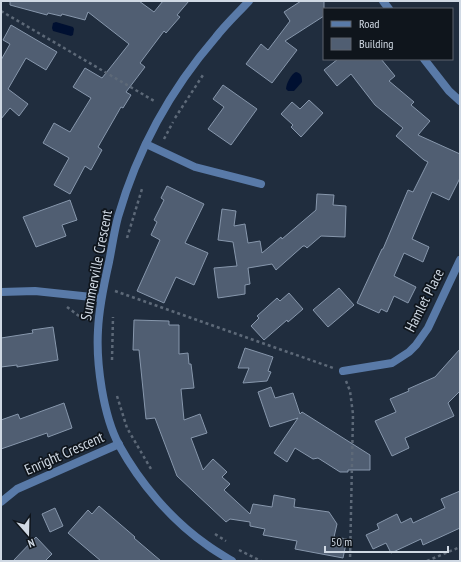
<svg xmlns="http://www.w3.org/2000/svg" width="461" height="562" viewBox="0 0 461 562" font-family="'PT Sans Narrow',sans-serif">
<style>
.water{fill:#001031}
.building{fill:#505e72;stroke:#8797ac}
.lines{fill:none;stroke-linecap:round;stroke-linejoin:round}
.path{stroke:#5d6978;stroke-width:2.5;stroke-dasharray:3 3;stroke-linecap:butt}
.minor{stroke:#597aa8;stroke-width:8}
.labels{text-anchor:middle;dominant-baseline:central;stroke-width:3.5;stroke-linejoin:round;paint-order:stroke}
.street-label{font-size:15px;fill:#d0d9e4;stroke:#0f151c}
</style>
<rect width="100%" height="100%" fill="#202d3e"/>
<g class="water">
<path d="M 56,22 L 73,27 L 74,29 L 73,35 L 71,36 L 53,31 L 52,28 L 53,23 Z"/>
<path d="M 296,72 C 301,73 302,76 302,82 L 294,91 L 288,91 L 286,89 C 286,84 291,74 296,72 Z"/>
</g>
<g class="building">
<path d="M 10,1 L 139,1 L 154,12 L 163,1 L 189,1 L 177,15 L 180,17 L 166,33 L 164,31 L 140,63 L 145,67 L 126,92 L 131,95 L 123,108 L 121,107 L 98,147 L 102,150 L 91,170 L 85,166 L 70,194 L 54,185 L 69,158 L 43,143 L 54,123 L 70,132 L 91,98 L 73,87 L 85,68 L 102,78 L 129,44 L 88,12 L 85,20 L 62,14 L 61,16 L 48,13 L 47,15 L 10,5 Z"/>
<path d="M 301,1 L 324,1 L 324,16 L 285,41 L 297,50 L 272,83 L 246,64 L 261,44 L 268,50 L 290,21 L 284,12 Z"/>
<path d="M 11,25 L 57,52 L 46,70 L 26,58 L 8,89 L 28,104 L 19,116 L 10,108 L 1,119 L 1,60 L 10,44 L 3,40 Z"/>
<path d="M 338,59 L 381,59 L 395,76 L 389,81 L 414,102 L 411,105 L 430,121 L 418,135 L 460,154 L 460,178 L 449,200 L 432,192 L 412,239 L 429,247 L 423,262 L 404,253 L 394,276 L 416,287 L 408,303 L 394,296 L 387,312 L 381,309 L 379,313 L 357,303 L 382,249 L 383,249 L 408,190 L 413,192 L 428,162 L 424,160 L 396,136 L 403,128 L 375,105 L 351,74 L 337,86 L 324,70 Z"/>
<path d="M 223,85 L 257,109 L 231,145 L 208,129 L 224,107 L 213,99 Z"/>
<path d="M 309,100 L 323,113 L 301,137 L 291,127 L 293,125 L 281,114 L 292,102 L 300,109 Z"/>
<path d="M 167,186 L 204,204 L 185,243 L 208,253 L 194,285 L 176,277 L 164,303 L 137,291 L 160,240 L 151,235 L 157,222 L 154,220 L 164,200 L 161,198 Z"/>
<path d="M 317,194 L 334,195 L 333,205 L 346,206 L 345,237 L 321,236 L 307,248 L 305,246 L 303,246 L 276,270 L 272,264 L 248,268 L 250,284 L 245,285 L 245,294 L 218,298 L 214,268 L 237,266 L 233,242 L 218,240 L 222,209 L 236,211 L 234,226 L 245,224 L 248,243 L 260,241 L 262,253 L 281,237 L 282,239 L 316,210 Z"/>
<path d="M 70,200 L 77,220 L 62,225 L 66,236 L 36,247 L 23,217 Z"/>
<path d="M 339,288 L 354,305 L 328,327 L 313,310 Z"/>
<path d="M 289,293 L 303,309 L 288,322 L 287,320 L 264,340 L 251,326 L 259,318 L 257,316 L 277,298 L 280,301 Z"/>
<path d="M 134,320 L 169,321 L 169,325 L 179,325 L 179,354 L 188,353 L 189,364 L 191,364 L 194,388 L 181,389 L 184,420 L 200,414 L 207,433 L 191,438 L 203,470 L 213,459 L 227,472 L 222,477 L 230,484 L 224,490 L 250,514 L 253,504 L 272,507 L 274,495 L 295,499 L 294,507 L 329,512 L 337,524 L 334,537 L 347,539 L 343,558 L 295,549 L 297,541 L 263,535 L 265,529 L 250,526 L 250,522 L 230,519 L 226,522 L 177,476 L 155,418 L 146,419 L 139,350 L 133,350 Z"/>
<path d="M 53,327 L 58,360 L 17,367 L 17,365 L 1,367 L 1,338 L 33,333 L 32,330 Z"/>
<path d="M 245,348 L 273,357 L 268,371 L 271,372 L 267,381 L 243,383 L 249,368 L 238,368 Z"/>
<path d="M 460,349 L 460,391 L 448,403 L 454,416 L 405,438 L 409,448 L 392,456 L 375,421 L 396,412 L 390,399 L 409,391 L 408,389 L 435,377 Z"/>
<path d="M 271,387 L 275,398 L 293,393 L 300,414 L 302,412 L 370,455 L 370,470 L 348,470 L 348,472 L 340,472 L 318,458 L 313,459 L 295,448 L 287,462 L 274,453 L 298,418 L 270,427 L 258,392 Z"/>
<path d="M 64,403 L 72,428 L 48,437 L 47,433 L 1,449 L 1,420 L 18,414 L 20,419 Z"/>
<path d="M 460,491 L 460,528 L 423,545 L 421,539 L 391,553 L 386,543 L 373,549 L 366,535 L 379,529 L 377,524 L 397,514 L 401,523 L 411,518 L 413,523 L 445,508 L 441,499 Z"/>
<path d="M 99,506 L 135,537 L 134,538 L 161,561 L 101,561 L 68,533 L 88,510 L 92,514 Z"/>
<path d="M 55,508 L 63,526 L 50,532 L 42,514 Z"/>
<path d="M 36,537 L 52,554 L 45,561 L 13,561 Z"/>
</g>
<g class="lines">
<g class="path">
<path d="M 1,11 L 156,102"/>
<path d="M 175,118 L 203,75"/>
<path d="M 164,139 L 173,122"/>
<path d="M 127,238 L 142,189"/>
<path d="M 115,291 L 333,368"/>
<path d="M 67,307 L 83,319 L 88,319"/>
<path d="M 112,360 L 113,317"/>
<path d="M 346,381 L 350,391 L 353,414 L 350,561"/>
<path d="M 117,396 L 127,428 L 151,469"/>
<path d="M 215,534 L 226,541"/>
<path d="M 239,550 L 261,561"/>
<path d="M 427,561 L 460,547"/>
</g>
<g class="minor">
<path d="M 383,1 L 389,9"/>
<path d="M 424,59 L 449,91 L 460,101"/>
<path d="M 146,144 L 195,167 L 261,184"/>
<path d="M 1,292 L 35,291 L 101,298"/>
<path d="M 343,371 L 392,363 L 409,352 L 416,345 L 428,328 L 460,260"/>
<path d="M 1,502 L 17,489 L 119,444"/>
<path d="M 232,561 C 224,556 215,551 207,545 C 171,520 140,483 119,445 C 103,415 96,363 98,330 C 99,307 104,284 109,262 C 112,247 114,232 118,217 C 137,151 171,89 216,37 C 226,24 238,13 249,1"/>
</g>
</g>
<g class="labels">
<g class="street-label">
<text transform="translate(96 265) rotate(-79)">Summerville Crescent</text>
<text transform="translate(424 300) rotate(-63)">Hamlet Place</text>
<text transform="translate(64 453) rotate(-24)">Enright Crescent</text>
</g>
</g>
<rect width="461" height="562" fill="none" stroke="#d0d9e4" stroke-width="4"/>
<rect x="323" y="8" width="130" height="52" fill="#0f151c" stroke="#5c636c"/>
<rect x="331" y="21" width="20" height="6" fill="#597aa8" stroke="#5c636c"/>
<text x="359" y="28" font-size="12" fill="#d0d9e4">Road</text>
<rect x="331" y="38" width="20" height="12" fill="#505e72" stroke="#5c636c"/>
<text x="359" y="48" font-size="12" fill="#d0d9e4">Building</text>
<g transform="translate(28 534) rotate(160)" stroke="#0f151c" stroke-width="3" paint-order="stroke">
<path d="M0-3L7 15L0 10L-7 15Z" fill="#d0d9e4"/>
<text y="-6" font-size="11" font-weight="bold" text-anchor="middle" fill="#d0d9e4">N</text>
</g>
<path d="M325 546v6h123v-6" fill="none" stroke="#d0d9e4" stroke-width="2"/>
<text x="331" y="546" font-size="12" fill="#d0d9e4" stroke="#0f151c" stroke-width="3" paint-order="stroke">50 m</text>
</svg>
